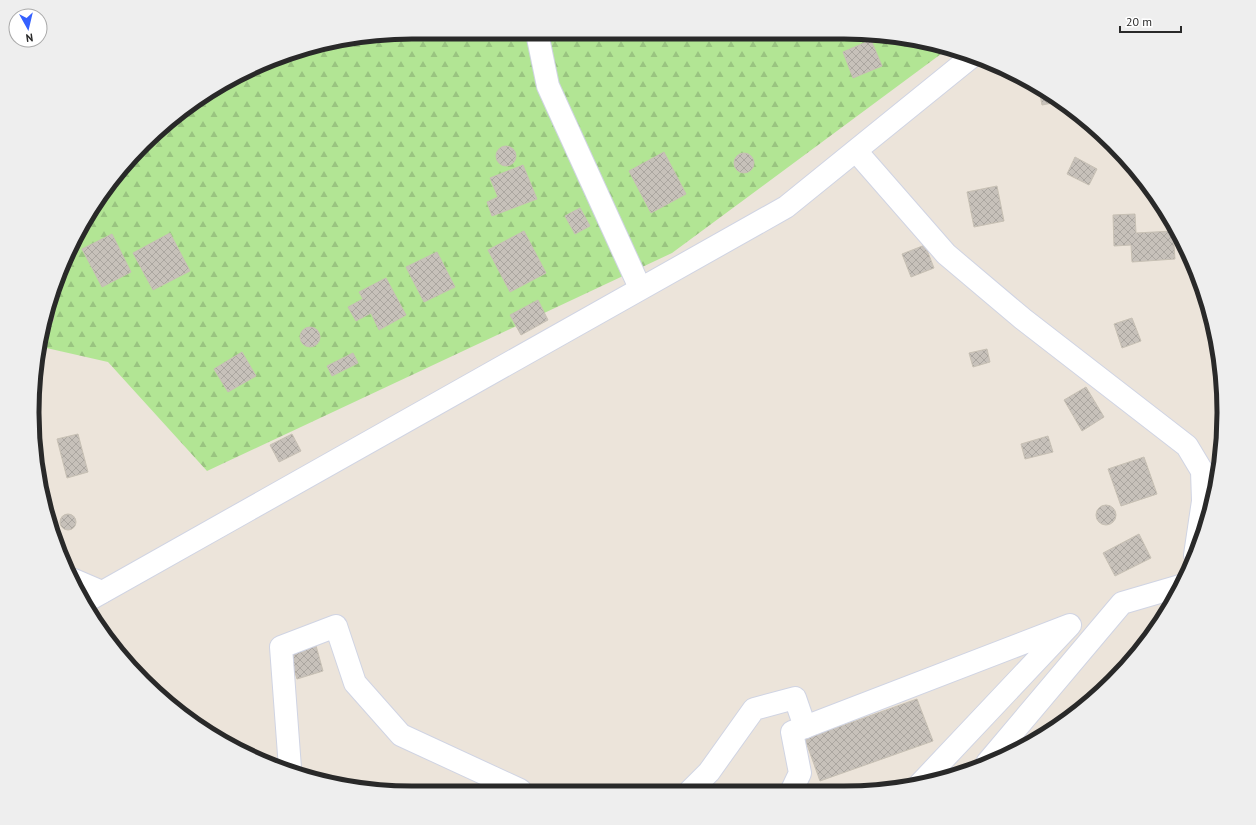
<svg xmlns="http://www.w3.org/2000/svg" width="1256" height="825" viewBox="0 0 1256 825" font-family="'PT Sans',sans-serif">
<style>
.forest{fill:url(#forest-firs)}
.building{fill:url(#building-cross-hatch);stroke:#c7c0b4}
.lines{fill:none;stroke-linecap:round;stroke-linejoin:round}
.street-casing{stroke:#d0d4e3;stroke-width:24}
.street{stroke:#fff;stroke-width:22}
.rim{fill:none;stroke:#292929;stroke-width:5}
</style>
<defs>
<pattern id="forest-firs" width="22" height="20" patternUnits="userSpaceOnUse"><rect width="22" height="20" fill="#b2e594"/><path d="M5 1l3.5 6h-7zM16 11l3.5 6h-7z" fill="#99c480"/></pattern>
<pattern id="building-cross-hatch" width="8" height="8" patternUnits="userSpaceOnUse"><rect width="8" height="8" fill="#c7c1ba"/><path d="M0 0l8 8M0 8l8-8" fill="none" stroke="#aba6a0"/></pattern>
</defs>
<rect width="100%" height="100%" fill="#ece4da"/>
<path class="forest" d="M 413,32 L 893,35 L 945,51 L 672,253 L 207,471 L 108,362 L 42,347 L 61,267 L 111,181 L 201,96 L 290,52 Z"/>
<g class="building">
<path d="M 871,40 L 882,66 L 853,78 L 843,52 Z"/>
<path d="M 1039,90 L 1058,102 L 1042,105 Z"/>
<circle cx="506" cy="156" r="10"/>
<path d="M 664,152 L 686,194 L 651,213 L 629,171 Z"/>
<circle cx="744" cy="163" r="10"/>
<path d="M 1075,157 L 1097,169 L 1089,185 L 1067,174 Z"/>
<path d="M 523,165 L 537,199 L 492,216 L 487,202 L 498,197 L 490,178 Z"/>
<path d="M 997,186 L 1004,221 L 974,227 L 967,192 Z"/>
<path d="M 580,208 L 590,226 L 575,234 L 565,216 Z"/>
<path d="M 1135,214 L 1136,233 L 1173,231 L 1175,259 L 1132,262 L 1131,245 L 1114,246 L 1113,215 Z"/>
<path d="M 524,231 L 546,273 L 510,292 L 488,250 Z"/>
<path d="M 170,233 L 190,271 L 153,290 L 133,253 Z"/>
<path d="M 112,234 L 131,272 L 102,287 L 82,249 Z"/>
<path d="M 925,245 L 934,268 L 911,277 L 902,254 Z"/>
<path d="M 437,252 L 455,287 L 424,302 L 406,267 Z"/>
<path d="M 386,278 L 406,315 L 379,330 L 371,313 L 356,321 L 348,307 L 363,299 L 359,292 Z"/>
<path d="M 538,300 L 548,320 L 521,335 L 510,315 Z"/>
<path d="M 51,309 L 54,314 L 53,321 L 47,325 Z"/>
<path d="M 1132,318 L 1141,341 L 1122,348 L 1114,324 Z"/>
<circle cx="310" cy="337" r="10"/>
<path d="M 987,349 L 990,362 L 973,367 L 969,353 Z"/>
<path d="M 242,352 L 256,376 L 228,392 L 214,369 Z"/>
<path d="M 353,353 L 358,363 L 332,376 L 327,366 Z"/>
<path d="M 1086,387 L 1104,417 L 1082,431 L 1064,400 Z"/>
<path d="M 78,434 L 88,472 L 67,478 L 57,439 Z"/>
<path d="M 292,434 L 301,451 L 279,462 L 270,445 Z"/>
<path d="M 1048,436 L 1053,452 L 1025,459 L 1021,444 Z"/>
<path d="M 1144,457 L 1157,494 L 1121,506 L 1108,469 Z"/>
<circle cx="1106" cy="515" r="10"/>
<circle cx="68" cy="522" r="8"/>
<path d="M 1139,534 L 1151,558 L 1115,576 L 1103,553 Z"/>
<path d="M 315,642 L 323,671 L 297,679 L 288,650 Z"/>
<path d="M 917,699 L 933,741 L 820,781 L 805,739 Z"/>
</g>
<g class="lines">
<g class="street-casing">
<g id="street">
<path d="M 537,33 L 548,86 L 640,288"/>
<path d="M 856,151 L 946,254 L 1023,319 L 1187,446 L 1202,471 L 1203,501 L 1195,555"/>
<path d="M 74,580 L 102,592"/>
<path d="M 83,603 L 786,207 L 970,58"/>
<path d="M 987,763 L 1122,603 L 1180,586"/>
<path d="M 290,768 L 281,647 L 336,626 L 355,683 L 401,735 L 520,790"/>
<path d="M 690,791 L 709,772 L 754,709 L 795,698 L 805,727"/>
<path d="M 791,792 L 800,773 L 792,732 L 1070,625 L 920,784"/>
</g>
</g>
<use href="#street" class="street"/>
</g>
<path d="M0 0H1256V825H0ZM412 39H844A373 373 0 0 1 1217 412V413A373 373 0 0 1 844 786H412A373 373 0 0 1 39 413V412A373 373 0 0 1 412 39Z" fill="#eee" fill-rule="evenodd"/>
<path class="rim" d="M412 39H844A373 373 0 0 1 1217 412V413A373 373 0 0 1 844 786H412A373 373 0 0 1 39 413V412A373 373 0 0 1 412 39Z"/>
<g transform="translate(28 28) rotate(172)"><circle r="19" fill="#ffffff" stroke="#a9a9a9"/>
<path d="M0-3L7 15L0 10L-7 15Z" fill="#3460ff"/>
<text y="-6" font-size="11" font-weight="bold" text-anchor="middle" fill="#292929">N</text>
</g>
<path d="M1120 26v6h61v-6" fill="none" stroke="#292929" stroke-width="2"/>
<text x="1126" y="26" font-size="12" fill="#292929" stroke="#ffffff" stroke-width="3" paint-order="stroke">20 m</text>
</svg>
